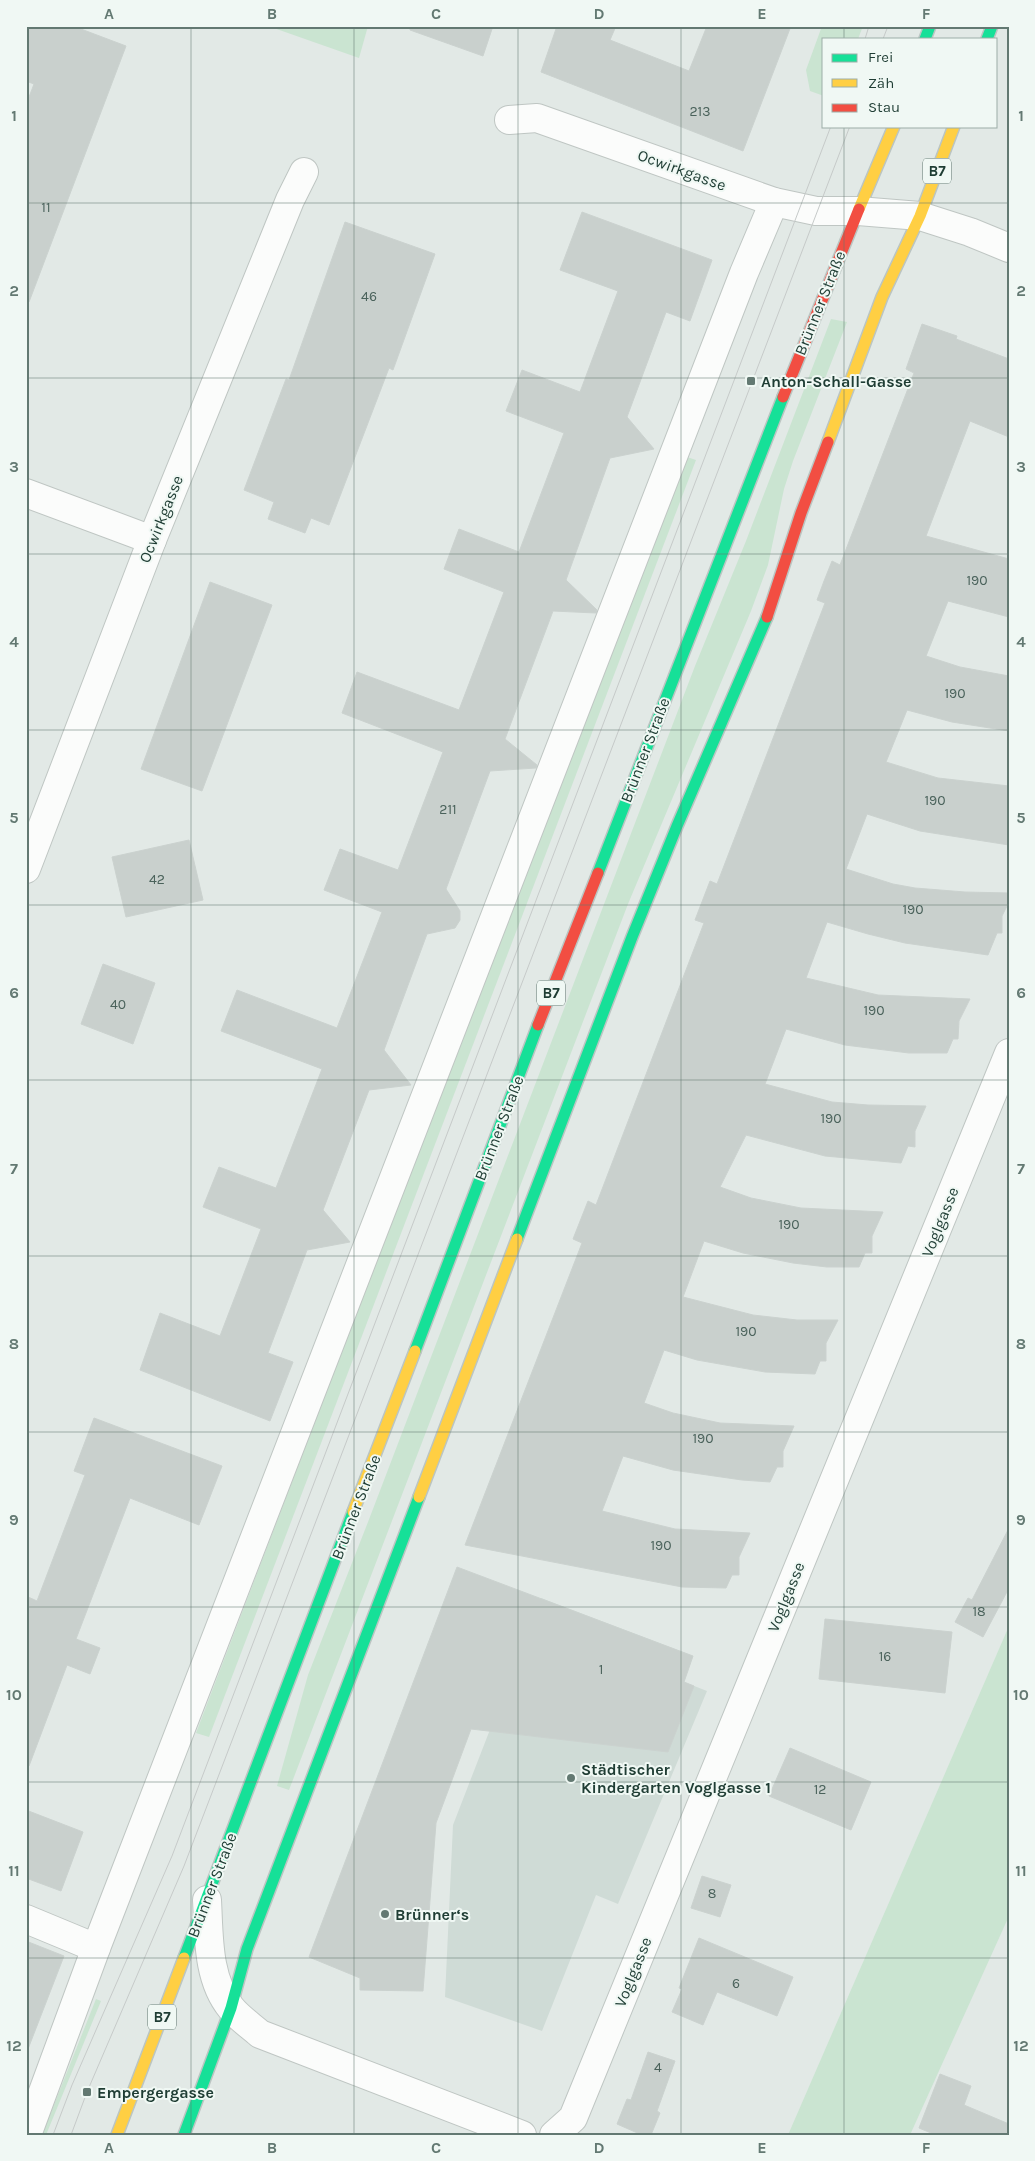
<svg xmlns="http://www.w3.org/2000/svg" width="1035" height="2161" viewBox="0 0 1035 2161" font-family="Karla,sans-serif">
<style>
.built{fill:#cfdbd6}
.green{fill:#cae4d1}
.building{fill:#c9d0cd;stroke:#cbd2cf}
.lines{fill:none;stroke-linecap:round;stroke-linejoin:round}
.street-casing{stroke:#bfc6c3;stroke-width:30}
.fast-casing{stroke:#bbc5c2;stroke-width:14}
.slow-casing{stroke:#bbc5c2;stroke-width:14}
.jam-casing{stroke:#bbc5c2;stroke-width:14}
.street{stroke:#fbfcfb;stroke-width:28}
.fast{stroke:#16e098;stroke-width:11}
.slow{stroke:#ffcf43;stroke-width:11}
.jam{stroke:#f24e42;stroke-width:11}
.tram{stroke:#c6cac9;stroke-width:1}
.grid{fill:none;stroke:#637972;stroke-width:1;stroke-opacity:0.55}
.poi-dot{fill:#637972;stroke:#f0f8f4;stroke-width:2}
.labels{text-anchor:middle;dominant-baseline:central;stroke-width:4;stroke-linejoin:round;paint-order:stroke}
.number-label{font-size:14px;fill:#4a625b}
.shield{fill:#f0f8f4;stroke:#5e756e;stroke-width:1}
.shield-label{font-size:15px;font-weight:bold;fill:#1f3d34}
.street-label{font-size:16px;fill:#1f3d34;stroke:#f0f8f4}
.poi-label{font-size:16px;font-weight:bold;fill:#1f3d34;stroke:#f0f8f4;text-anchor:start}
.neatline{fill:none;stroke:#637972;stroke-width:2}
.grid-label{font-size:16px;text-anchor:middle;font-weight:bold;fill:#637972}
</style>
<rect width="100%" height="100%" fill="#e2e9e6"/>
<path class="built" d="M 541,1598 L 693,1656 L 684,1682 L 707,1691 L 618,1904 L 596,1895 L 542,2031 L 445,1997 L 453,1825 Z"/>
<g class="green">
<path d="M 268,26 L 368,26 L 359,58 Z"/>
<path d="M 822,26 L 863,26 L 858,39 L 824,39 L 824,96 L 810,91 L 806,70 Z"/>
<path d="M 831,319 L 847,322 L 793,461 L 784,489 L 768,565 L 751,611 L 628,904 L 289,1790 L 277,1786 L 308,1675 L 368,1522 L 695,666 L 746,541 Z"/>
<path d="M 684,456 L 696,460 L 209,1737 L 196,1733 Z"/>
<path d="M 1009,1626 L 1009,1916 L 910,2135 L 788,2135 Z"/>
<path d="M 96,1999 L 101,2001 L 46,2135 L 42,2135 Z"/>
</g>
<g class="building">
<path d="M 26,26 L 73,26 L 126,46 L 29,302 L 26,302 L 26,105 L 34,84 L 26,81 Z"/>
<path d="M 410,26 L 493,26 L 483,56 L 410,30 Z"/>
<path d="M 557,26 L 616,26 L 610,40 L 689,71 L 707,26 L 791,26 L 743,151 L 541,72 Z"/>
<path d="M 582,212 L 712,260 L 690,321 L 666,312 L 627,417 L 654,449 L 610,458 L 566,580 L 597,610 L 596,613 L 553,611 L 505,739 L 537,765 L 536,768 L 490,771 L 446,889 L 460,911 L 460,920 L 455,928 L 427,934 L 384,1050 L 411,1085 L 369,1090 L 323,1210 L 350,1242 L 307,1250 L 268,1353 L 293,1362 L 270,1421 L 140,1370 L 160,1313 L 220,1336 L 261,1229 L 203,1207 L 219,1167 L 276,1188 L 322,1069 L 221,1031 L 237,990 L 337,1028 L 382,912 L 324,890 L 340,849 L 398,870 L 443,752 L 342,713 L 357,672 L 459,710 L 504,592 L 444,569 L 459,529 L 519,552 L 564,433 L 506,411 L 522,370 L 580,392 L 618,291 L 560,270 Z"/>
<path d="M 345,222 L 435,254 L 393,370 L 389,368 L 329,525 L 311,518 L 305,533 L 268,519 L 274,502 L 244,490 L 286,379 L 289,380 Z"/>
<path d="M 922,324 L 957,336 L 956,339 L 1009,359 L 1009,437 L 970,421 L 926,536 L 1009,559 L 1009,617 L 948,601 L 926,656 L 960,667 L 1009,676 L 1009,731 L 952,722 L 907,710 L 886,762 L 938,778 L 1009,786 L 1009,845 L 920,831 L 867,814 L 846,869 L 893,884 L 915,888 L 965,892 L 1009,893 L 1009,902 L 1002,916 L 1002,933 L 997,933 L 988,955 L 905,943 L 868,934 L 827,922 L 806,978 L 878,995 L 970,999 L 959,1021 L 958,1039 L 953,1039 L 947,1053 L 909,1053 L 845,1045 L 786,1029 L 765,1084 L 832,1102 L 868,1105 L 926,1106 L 915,1131 L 915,1147 L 908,1146 L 901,1163 L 825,1156 L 746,1135 L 720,1187 L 751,1198 L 801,1208 L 883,1212 L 872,1236 L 872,1253 L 865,1253 L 859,1267 L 827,1267 L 793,1263 L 743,1253 L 704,1241 L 683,1297 L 753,1315 L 797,1320 L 838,1320 L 826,1343 L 826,1361 L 820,1361 L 815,1374 L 765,1372 L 697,1360 L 664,1350 L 644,1403 L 673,1413 L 720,1423 L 794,1426 L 783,1451 L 783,1467 L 777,1467 L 770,1482 L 742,1480 L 673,1470 L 623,1456 L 602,1511 L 675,1529 L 750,1533 L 739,1557 L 739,1575 L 732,1575 L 726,1588 L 682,1587 L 465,1545 L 582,1243 L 573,1239 L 588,1201 L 596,1205 L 704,923 L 695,920 L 710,881 L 717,884 L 825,603 L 817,600 L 824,581 L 832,561 L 840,565 L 914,373 L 906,369 Z"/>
<path d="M 210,582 L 272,605 L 202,791 L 141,769 Z"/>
<path d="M 189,840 L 203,900 L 126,917 L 112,857 Z"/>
<path d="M 103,964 L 155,983 L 133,1044 L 81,1024 Z"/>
<path d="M 94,1418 L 222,1466 L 199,1525 L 130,1498 L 76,1639 L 100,1648 L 90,1674 L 67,1665 L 29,1766 L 26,1765 L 26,1596 L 37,1601 L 85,1475 L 74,1471 Z"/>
<path d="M 1009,1528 L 1009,1588 L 983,1637 L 955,1622 L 968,1598 L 972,1600 Z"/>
<path d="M 457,1567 L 693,1656 L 684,1682 L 694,1686 L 668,1752 L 471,1729 L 436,1823 L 423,1991 L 360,1990 L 360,1978 L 309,1957 Z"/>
<path d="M 825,1619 L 952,1632 L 945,1693 L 819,1679 Z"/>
<path d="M 790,1748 L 871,1782 L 851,1830 L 769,1796 Z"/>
<path d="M 26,1810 L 83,1832 L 61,1891 L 26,1878 Z"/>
<path d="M 702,1876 L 731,1885 L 720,1917 L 691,1908 Z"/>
<path d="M 699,1938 L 793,1977 L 777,2016 L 717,1992 L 703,2025 L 672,2012 L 682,1989 L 679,1988 Z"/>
<path d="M 26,1941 L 64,1956 L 28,2049 L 26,2048 Z"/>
<path d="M 648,2052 L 675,2061 L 657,2111 L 660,2113 L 651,2135 L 642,2135 L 617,2124 L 627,2099 L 631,2100 Z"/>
<path d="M 940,2074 L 971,2086 L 964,2105 L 1009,2124 L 1009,2135 L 936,2135 L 919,2128 Z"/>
</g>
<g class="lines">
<g class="street-casing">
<g id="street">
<path d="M 509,120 L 537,118 L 774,202 L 816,211 L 858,211 L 920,216 L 970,232 L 1009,248"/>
<path d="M 26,493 L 152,540"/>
<path d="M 26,869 L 152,540 L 290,200 L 304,172"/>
<path d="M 207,1900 C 209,1935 207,1979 231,2008 C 239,2018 251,2026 260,2034 L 522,2135"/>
<path d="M 26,1919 L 96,1948"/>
<path d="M 27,2135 L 96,1948 L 744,273 L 774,202"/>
<path d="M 554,2135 L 573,2118 L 1009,1053"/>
</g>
</g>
<g class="fast-casing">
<g id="fast">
<path d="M 925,39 L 930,26"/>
<path d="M 987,39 L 992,26"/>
<path d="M 598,873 L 783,397"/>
<path d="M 517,1239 L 632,937 L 677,826 L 767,617"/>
<path d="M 415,1351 L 538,1025"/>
<path d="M 184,1958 L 353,1512"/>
<path d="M 184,2135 L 231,2008 L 247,1949 L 419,1497"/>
</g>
</g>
<g class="slow-casing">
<g id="slow">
<path d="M 859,209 L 894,126"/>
<path d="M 828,442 L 882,297 L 920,216 L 954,126"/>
<path d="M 419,1497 L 517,1239"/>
<path d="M 353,1512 L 415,1351"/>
<path d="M 117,2135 L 184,1958"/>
</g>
</g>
<g class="jam-casing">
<g id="jam">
<path d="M 783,397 L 859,209"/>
<path d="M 767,617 L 801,513 L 828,442"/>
<path d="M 538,1025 L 598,873"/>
</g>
</g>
<use href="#street" class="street"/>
<use href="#fast" class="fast"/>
<use href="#slow" class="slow"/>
<use href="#jam" class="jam"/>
<g class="tram">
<path d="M 865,39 L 869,26"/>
<path d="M 883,39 L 888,26"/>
<path d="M 53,2135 L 72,2085 L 172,1856 L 831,126"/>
<path d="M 71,2135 L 87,2092 L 184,1866 L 850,126"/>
</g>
</g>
<path class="grid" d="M 191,26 L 191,2135M 354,26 L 354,2135M 518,26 L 518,2135M 681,26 L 681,2135M 844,26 L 844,39M 844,126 L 844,2135M 26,203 L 1009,203M 26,378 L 1009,378M 26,554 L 1009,554M 26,730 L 1009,730M 26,905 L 1009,905M 26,1080 L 1009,1080M 26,1256 L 1009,1256M 26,1432 L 1009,1432M 26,1607 L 1009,1607M 26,1782 L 1009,1782M 26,1958 L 1009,1958"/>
<g class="poi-dot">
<rect x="746" y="376" width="10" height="10" rx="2.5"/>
<circle cx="571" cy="1778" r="5"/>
<circle cx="385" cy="1914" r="5"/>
<rect x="82" y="2087" width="10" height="10" rx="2.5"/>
</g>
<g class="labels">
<g class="number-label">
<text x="700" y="111">213</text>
<text x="46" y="207">11</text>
<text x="369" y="296">46</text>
<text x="977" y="580">190</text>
<text x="955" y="693">190</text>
<text x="935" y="800">190</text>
<text x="448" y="809">211</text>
<text x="157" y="879">42</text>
<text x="913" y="909">190</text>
<text x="118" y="1004">40</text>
<text x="874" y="1010">190</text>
<text x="831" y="1118">190</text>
<text x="789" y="1224">190</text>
<text x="746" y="1331">190</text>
<text x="703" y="1438">190</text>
<text x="661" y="1545">190</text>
<text x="979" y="1611">18</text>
<text x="885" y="1656">16</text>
<text x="601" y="1669">1</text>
<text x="820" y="1789">12</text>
<text x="712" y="1893">8</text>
<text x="736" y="1983">6</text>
<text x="658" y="2067">4</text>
</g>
<g class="shield">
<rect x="923" y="158.5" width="28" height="25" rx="4"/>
<rect x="537" y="980.5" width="28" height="25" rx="4"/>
<rect x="148" y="2004.5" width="28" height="25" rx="4"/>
</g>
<g class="shield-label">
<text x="937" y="171">B7</text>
<text x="551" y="993">B7</text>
<text x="162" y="2017">B7</text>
</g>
<g class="street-label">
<text transform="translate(682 170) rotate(20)">Ocwirkgasse</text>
<text transform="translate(820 303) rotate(-68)">Brünner Straße</text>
<text transform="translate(161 519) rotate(-68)">Ocwirkgasse</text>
<text transform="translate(645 750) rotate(-69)">Brünner Straße</text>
<text transform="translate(499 1128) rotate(-69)">Brünner Straße</text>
<text transform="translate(940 1222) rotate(-68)">Voglgasse</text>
<text transform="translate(356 1507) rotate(-69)">Brünner Straße</text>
<text transform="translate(786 1597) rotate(-68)">Voglgasse</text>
<text transform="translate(212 1885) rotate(-69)">Brünner Straße</text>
<text transform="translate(633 1972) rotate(-68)">Voglgasse</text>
</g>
<g class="poi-label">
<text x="761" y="381">Anton-Schall-Gasse</text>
<text x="581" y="1769">Städtischer<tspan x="581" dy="18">Kindergarten Voglgasse 1</tspan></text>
<text x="395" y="1914">Brünner‘s</text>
<text x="97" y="2092">Empergergasse</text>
</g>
</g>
<rect width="1035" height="2161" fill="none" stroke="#f0f8f4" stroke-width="55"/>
<rect x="822" y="38" width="175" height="90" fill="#f0f8f4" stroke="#9cada7"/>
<rect x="832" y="54" width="25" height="8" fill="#16e098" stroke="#9cada7"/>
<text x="868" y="62" font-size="15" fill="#1f3d34">Frei</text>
<rect x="832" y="79" width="25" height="8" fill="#ffcf43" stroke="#9cada7"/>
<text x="868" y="88" font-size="15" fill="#1f3d34">Zäh</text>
<rect x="832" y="104" width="25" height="8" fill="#f24e42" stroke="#9cada7"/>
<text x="868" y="112" font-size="15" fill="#1f3d34">Stau</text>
<rect x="28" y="28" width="980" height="2106" class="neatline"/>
<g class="grid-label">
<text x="109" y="19">A</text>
<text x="272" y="19">B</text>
<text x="436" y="19">C</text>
<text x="599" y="19">D</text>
<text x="762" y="19">E</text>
<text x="926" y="19">F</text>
<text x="14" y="121">1</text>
<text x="1021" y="121">1</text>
<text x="14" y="296">2</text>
<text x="1021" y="296">2</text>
<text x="14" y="472">3</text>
<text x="1021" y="472">3</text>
<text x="14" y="647">4</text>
<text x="1021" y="647">4</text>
<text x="14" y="823">5</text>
<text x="1021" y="823">5</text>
<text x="14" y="998">6</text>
<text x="1021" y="998">6</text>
<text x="14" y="1174">7</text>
<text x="1021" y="1174">7</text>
<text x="14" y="1349">8</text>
<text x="1021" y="1349">8</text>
<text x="14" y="1525">9</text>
<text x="1021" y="1525">9</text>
<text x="14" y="1700">10</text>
<text x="1021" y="1700">10</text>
<text x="14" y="1876">11</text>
<text x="1021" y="1876">11</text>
<text x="14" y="2051">12</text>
<text x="1021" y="2051">12</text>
<text x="109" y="2153">A</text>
<text x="272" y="2153">B</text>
<text x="436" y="2153">C</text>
<text x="599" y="2153">D</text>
<text x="762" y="2153">E</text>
<text x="926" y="2153">F</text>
</g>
</svg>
